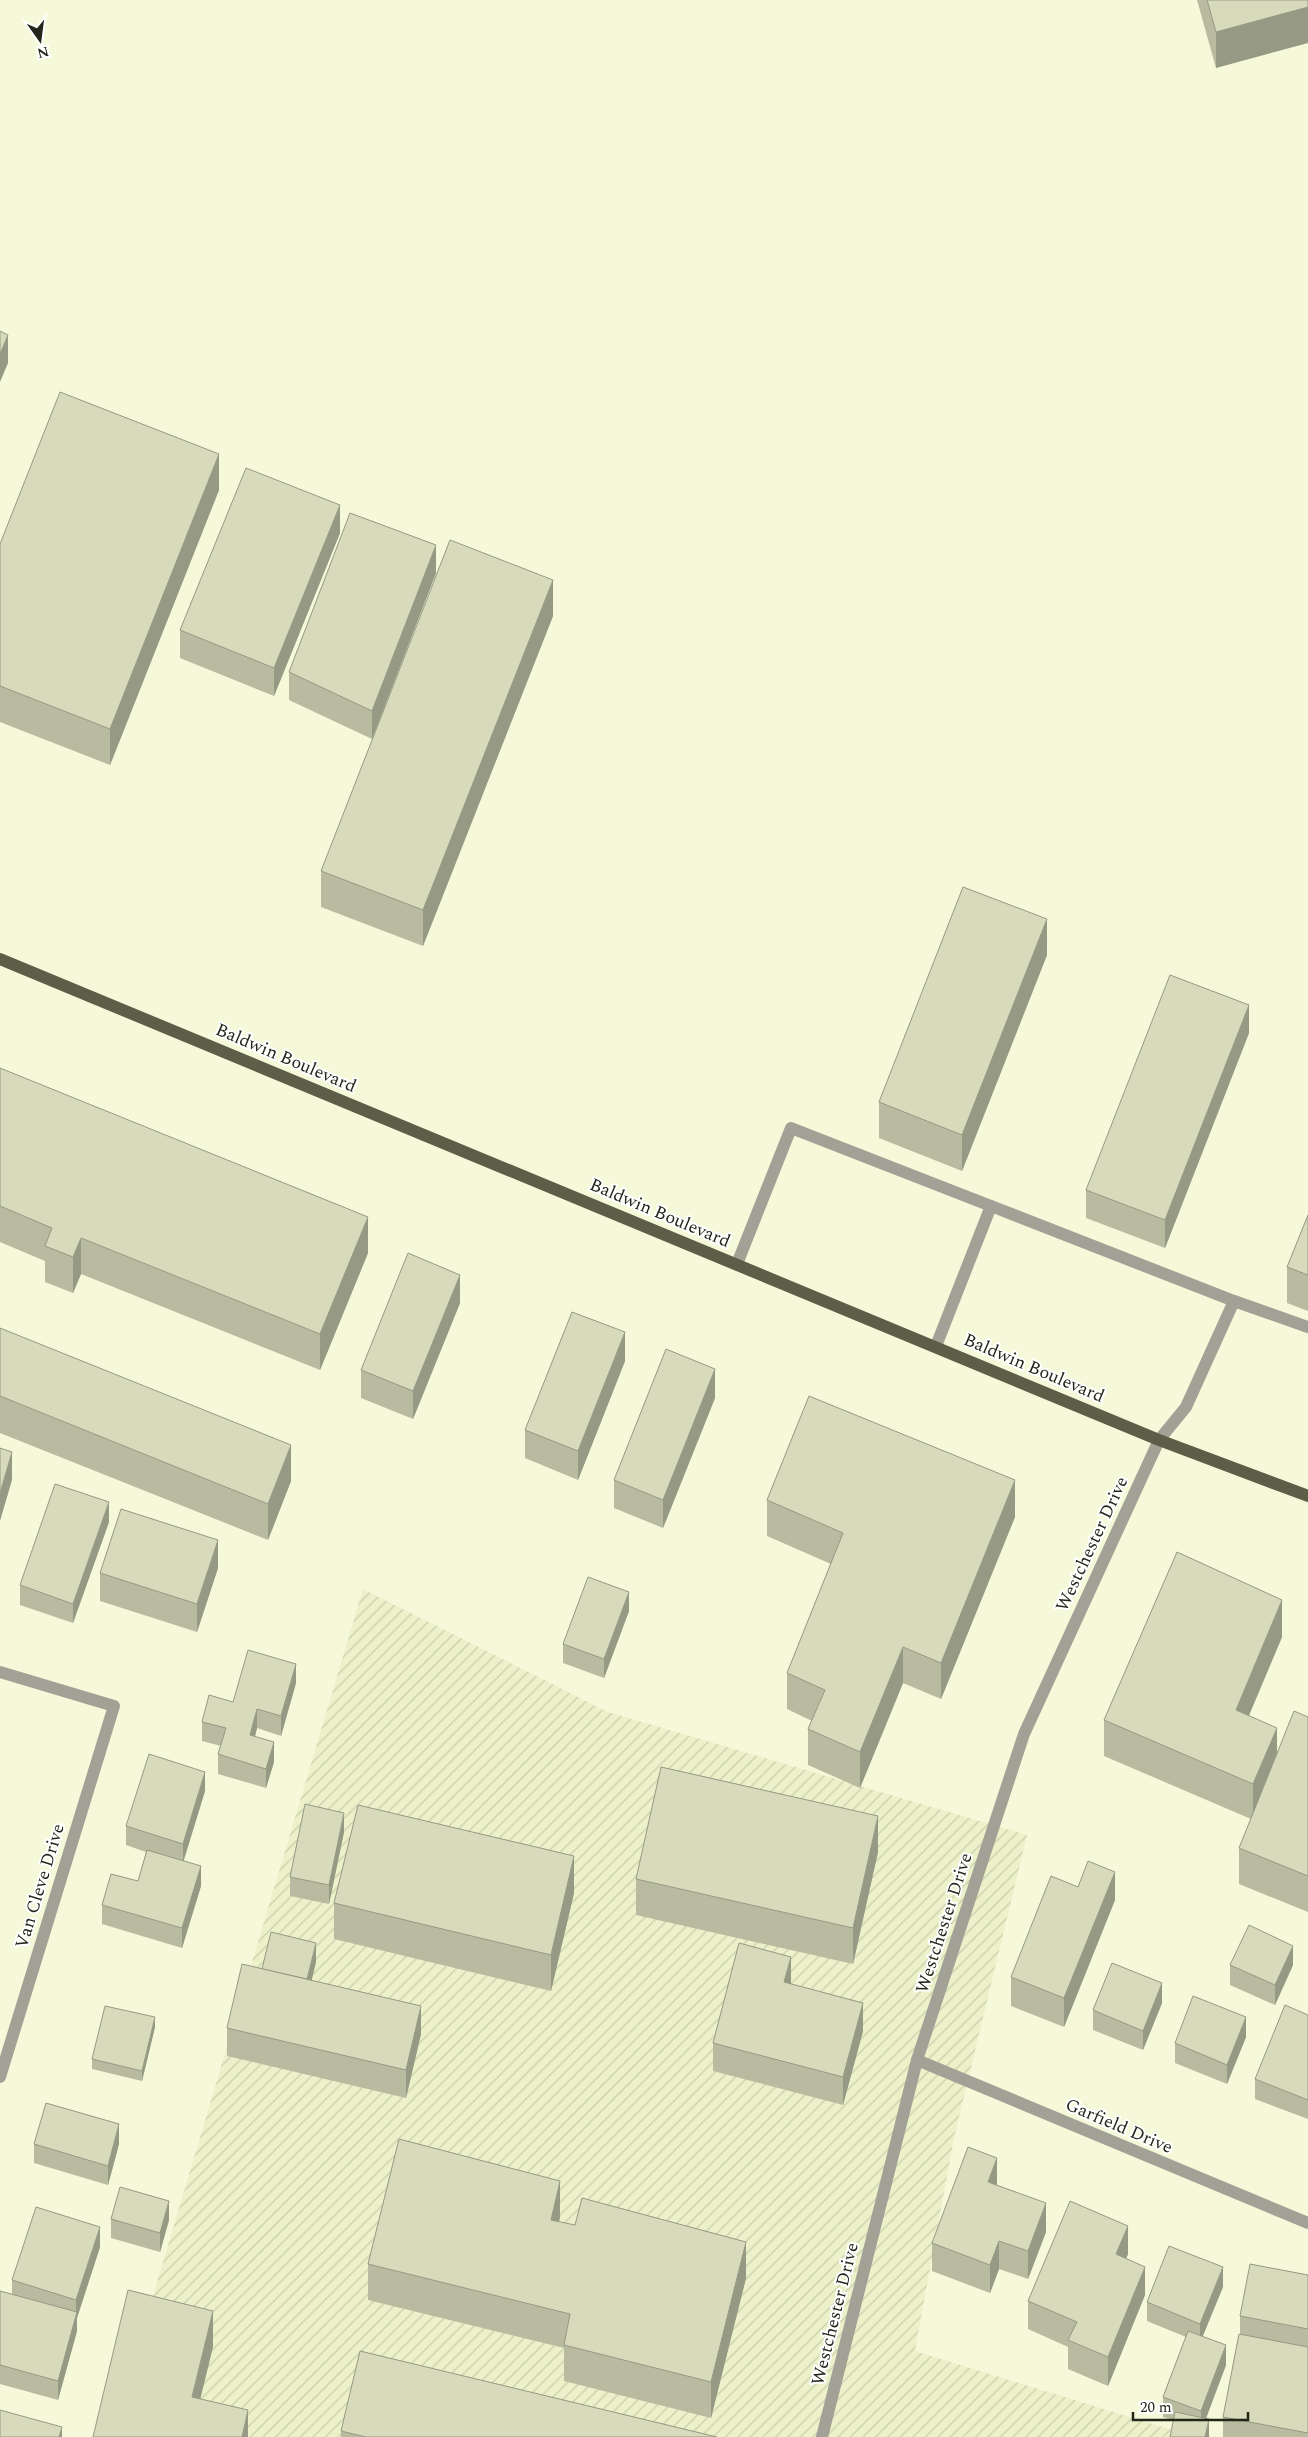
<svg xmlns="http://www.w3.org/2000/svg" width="1308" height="2437" viewBox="0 0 1308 2437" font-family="Spectral,serif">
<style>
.industrial{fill:url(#industrial-furrows)}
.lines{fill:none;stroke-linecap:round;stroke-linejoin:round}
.minor{stroke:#a1a295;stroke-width:12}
.major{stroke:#5c5e47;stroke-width:12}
.wall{fill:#b9bba1}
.shaded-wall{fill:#969983}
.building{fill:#d7dabb;stroke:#969983}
.labels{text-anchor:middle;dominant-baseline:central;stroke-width:4;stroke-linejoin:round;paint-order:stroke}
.street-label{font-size:18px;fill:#24261a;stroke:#fff}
</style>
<defs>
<pattern id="industrial-furrows" width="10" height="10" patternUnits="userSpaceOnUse" patternTransform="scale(1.25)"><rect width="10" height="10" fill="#ecf1c9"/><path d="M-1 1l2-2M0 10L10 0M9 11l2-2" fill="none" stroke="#caceac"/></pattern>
</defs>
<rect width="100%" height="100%" fill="#f5f9d9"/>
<path class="industrial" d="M 363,1589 L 608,1712 L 1027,1835 L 954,2138 L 915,2351 L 1195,2437 L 111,2437 Z"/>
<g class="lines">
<g class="minor">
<path d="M 737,1264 L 791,1128 L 991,1206"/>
<path d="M 936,1346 L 991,1206 L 1234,1301"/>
<path d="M 0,1672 L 114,1706 L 0,2077"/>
<path d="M 917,2060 L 1308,2223"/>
<path d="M 822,2437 L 917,2060 L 1024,1734 L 1159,1440 L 1186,1407 L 1234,1301 L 1308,1327"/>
</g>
<path class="major" d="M 0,959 L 1159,1440 L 1308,1496"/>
</g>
<g class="wall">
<path d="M 1197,0 L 1308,0 L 1216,68 Z"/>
<path d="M 219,490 L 110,765 L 0,722 L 0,544 Z"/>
<path d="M 340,533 L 274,696 L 180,658 L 180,630 Z"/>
<path d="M 436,573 L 372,739 L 289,700 L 289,672 Z"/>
<path d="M 553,616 L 423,946 L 321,907 L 321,871 Z"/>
<path d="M 1047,955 L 962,1171 L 879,1138 L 879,1102 Z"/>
<path d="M 1249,1033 L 1165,1248 L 1086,1218 L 1086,1190 Z"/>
<path d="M 0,1068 L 368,1253 L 320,1370 L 81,1274 L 73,1293 L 45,1282 L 45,1261 L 0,1242 Z"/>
<path d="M 1308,1215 L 1308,1311 L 1287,1303 L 1287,1267 Z"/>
<path d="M 460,1303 L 413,1419 L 361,1398 L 361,1370 Z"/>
<path d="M 0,1328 L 291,1481 L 268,1540 L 0,1433 Z"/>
<path d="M 625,1361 L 578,1480 L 525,1458 L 525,1430 Z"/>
<path d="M 715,1398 L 663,1528 L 614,1508 L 614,1480 Z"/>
<path d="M 767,1500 L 1015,1517 L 941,1699 L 903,1683 L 860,1788 L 808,1765 L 808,1729 L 812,1721 L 787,1709 L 787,1673 L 831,1564 L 767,1536 Z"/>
<path d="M 109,1522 L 73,1623 L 20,1605 L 20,1585 Z"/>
<path d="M 218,1568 L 197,1632 L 100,1601 L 100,1573 Z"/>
<path d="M 629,1611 L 604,1678 L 563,1663 L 563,1644 Z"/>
<path d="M 1282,1637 L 1249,1715 L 1277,1754 L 1308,1717 L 1308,1912 L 1239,1884 L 1239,1848 L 1251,1819 L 1104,1756 L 1104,1720 Z"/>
<path d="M 296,1683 L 281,1736 L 257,1728 L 255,1737 L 274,1762 L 266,1788 L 218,1774 L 218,1754 L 221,1746 L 202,1741 L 202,1722 L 233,1702 Z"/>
<path d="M 205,1791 L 183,1861 L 201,1886 L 182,1948 L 102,1924 L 102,1905 L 138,1881 L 146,1852 L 126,1845 L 126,1826 Z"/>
<path d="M 344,1832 L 329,1904 L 290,1896 L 290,1877 Z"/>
<path d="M 878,1852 L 853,1964 L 636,1915 L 636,1879 Z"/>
<path d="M 1078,1887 L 1115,1900 L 1064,2027 L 1011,2006 L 1011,1977 Z"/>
<path d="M 574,1893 L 551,1991 L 334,1939 L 334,1903 Z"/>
<path d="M 316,1962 L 311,1980 L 421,2034 L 406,2098 L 227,2056 L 227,2028 L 262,1969 Z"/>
<path d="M 1230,1965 L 1293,1965 L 1275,2005 L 1230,1985 Z"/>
<path d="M 791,1984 L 863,2031 L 843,2105 L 713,2071 L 713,2043 Z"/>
<path d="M 1162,2003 L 1143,2050 L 1093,2030 L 1093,2010 Z"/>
<path d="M 1308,2015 L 1308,2119 L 1255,2099 L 1255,2079 Z"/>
<path d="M 155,2027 L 142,2081 L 92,2069 L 92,2059 Z"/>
<path d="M 1246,2037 L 1227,2084 L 1175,2063 L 1175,2043 Z"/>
<path d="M 34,2144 L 119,2144 L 108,2185 L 34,2163 Z"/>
<path d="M 997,2185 L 1046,2232 L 1028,2279 L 999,2269 L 990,2293 L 932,2271 L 932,2243 Z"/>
<path d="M 560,2217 L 559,2222 L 746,2278 L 711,2418 L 564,2381 L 564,2348 L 368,2300 L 368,2264 Z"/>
<path d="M 111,2219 L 169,2220 L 160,2252 L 111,2238 Z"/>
<path d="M 100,2247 L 77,2318 L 77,2331 L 58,2400 L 0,2384 L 0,2291 L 12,2295 L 12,2280 Z"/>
<path d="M 1128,2254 L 1126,2259 L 1145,2295 L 1108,2386 L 1068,2369 L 1068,2347 L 1028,2329 L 1028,2301 Z"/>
<path d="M 1308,2275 L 1308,2437 L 1223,2437 L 1223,2417 L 1240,2334 L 1240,2316 Z"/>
<path d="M 1223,2287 L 1202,2337 L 1226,2365 L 1206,2419 L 1209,2437 L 1173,2420 L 1163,2417 L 1163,2397 L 1186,2337 L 1147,2321 L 1147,2302 Z"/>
<path d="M 341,2431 L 717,2437 L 341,2437 Z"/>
</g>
<g class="shaded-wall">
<path d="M 1308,7 L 1308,43 L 1216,68 L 1216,32 Z"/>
<path d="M 8,335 L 8,363 L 0,382 L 0,354 Z"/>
<path d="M 219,454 L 219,490 L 110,765 L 110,729 Z"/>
<path d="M 340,505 L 340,533 L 274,696 L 274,668 Z"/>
<path d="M 436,545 L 436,573 L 372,739 L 372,711 Z"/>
<path d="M 553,580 L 553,616 L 423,946 L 423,910 Z"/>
<path d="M 1047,919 L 1047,955 L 962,1171 L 962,1135 Z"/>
<path d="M 1249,1005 L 1249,1033 L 1165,1248 L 1165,1220 Z"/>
<path d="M 368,1217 L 368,1253 L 320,1370 L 320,1334 Z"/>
<path d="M 81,1238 L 81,1274 L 73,1293 L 73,1257 Z"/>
<path d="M 460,1275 L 460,1303 L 413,1419 L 413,1391 Z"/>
<path d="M 625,1332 L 625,1361 L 578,1480 L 578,1451 Z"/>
<path d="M 715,1369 L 715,1398 L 663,1528 L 663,1500 Z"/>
<path d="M 291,1445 L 291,1481 L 268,1540 L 268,1504 Z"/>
<path d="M 12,1452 L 12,1480 L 0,1521 L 0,1493 Z"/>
<path d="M 1015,1480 L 1015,1517 L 941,1699 L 941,1663 Z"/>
<path d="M 109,1502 L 109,1522 L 73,1623 L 73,1604 Z"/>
<path d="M 218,1540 L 218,1568 L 197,1632 L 197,1604 Z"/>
<path d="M 629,1592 L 629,1611 L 604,1678 L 604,1659 Z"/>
<path d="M 1282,1600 L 1282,1637 L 1236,1746 L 1236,1710 Z"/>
<path d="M 903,1647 L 903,1683 L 860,1788 L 860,1752 Z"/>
<path d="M 296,1664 L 296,1683 L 281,1736 L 281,1716 Z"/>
<path d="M 257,1709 L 257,1728 L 250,1755 L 250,1735 Z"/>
<path d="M 1277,1728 L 1277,1764 L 1253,1820 L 1253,1784 Z"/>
<path d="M 274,1742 L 274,1762 L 266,1788 L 266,1769 Z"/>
<path d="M 205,1772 L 205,1791 L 183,1863 L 183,1844 Z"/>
<path d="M 344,1813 L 344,1832 L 329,1904 L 329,1885 Z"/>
<path d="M 878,1816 L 878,1852 L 853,1964 L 853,1928 Z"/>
<path d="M 574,1856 L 574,1893 L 551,1991 L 551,1955 Z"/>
<path d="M 201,1866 L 201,1886 L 182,1948 L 182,1928 Z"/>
<path d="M 1115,1872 L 1115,1900 L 1064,2027 L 1064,1998 Z"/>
<path d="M 316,1943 L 316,1962 L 307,2000 L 307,1981 Z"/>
<path d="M 1293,1946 L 1293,1965 L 1275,2005 L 1275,1985 Z"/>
<path d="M 791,1957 L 791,1985 L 784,1982 Z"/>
<path d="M 1162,1983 L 1162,2003 L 1143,2050 L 1143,2031 Z"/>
<path d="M 863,2003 L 863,2031 L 843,2105 L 843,2077 Z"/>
<path d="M 421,2006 L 421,2034 L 406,2098 L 406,2070 Z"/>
<path d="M 155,2017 L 155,2027 L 142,2081 L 142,2071 Z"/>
<path d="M 1246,2017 L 1246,2037 L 1227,2084 L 1227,2065 Z"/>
<path d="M 119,2124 L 119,2144 L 108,2185 L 108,2166 Z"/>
<path d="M 997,2158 L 997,2186 L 988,2182 Z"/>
<path d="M 560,2181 L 560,2217 L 551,2256 L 551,2220 Z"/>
<path d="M 169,2201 L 169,2220 L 160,2252 L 160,2233 Z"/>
<path d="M 1046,2203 L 1046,2232 L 1028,2279 L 1028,2251 Z"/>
<path d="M 1128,2226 L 1128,2254 L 1116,2282 L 1116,2254 Z"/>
<path d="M 100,2227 L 100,2247 L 77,2318 L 77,2331 L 58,2400 L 58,2381 L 76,2314 L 76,2300 Z"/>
<path d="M 999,2241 L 999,2269 L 990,2293 L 990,2265 Z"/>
<path d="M 746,2242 L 746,2278 L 711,2418 L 711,2382 Z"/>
<path d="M 1145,2267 L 1145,2295 L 1108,2386 L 1108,2357 Z"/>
<path d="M 1223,2267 L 1223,2287 L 1200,2343 L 1200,2324 Z"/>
<path d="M 213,2311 L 213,2347 L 192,2433 L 192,2397 Z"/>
<path d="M 1226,2345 L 1226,2365 L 1201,2431 L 1201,2411 Z"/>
<path d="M 248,2410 L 248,2437 L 242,2437 Z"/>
<path d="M 1209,2419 L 1209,2437 L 1205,2437 Z"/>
<path d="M 62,2427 L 62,2437 L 59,2437 Z"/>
</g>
<g class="building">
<path d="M 1207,0 L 1308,0 L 1308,7 L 1216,32 Z"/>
<path d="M 0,331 L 8,335 L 0,354 Z"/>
<path d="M 60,392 L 219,454 L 110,729 L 0,686 L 0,544 Z"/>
<path d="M 246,468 L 340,505 L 274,668 L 180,630 Z"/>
<path d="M 350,513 L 436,545 L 372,711 L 289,672 Z"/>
<path d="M 450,540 L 553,580 L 423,910 L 321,871 Z"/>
<path d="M 963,887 L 1047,919 L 962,1135 L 879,1102 Z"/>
<path d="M 1170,975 L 1249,1005 L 1165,1220 L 1086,1190 Z"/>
<path d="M 0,1068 L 368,1217 L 320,1334 L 81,1238 L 73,1257 L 45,1246 L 52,1228 L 0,1206 Z"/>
<path d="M 1308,1215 L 1308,1275 L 1287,1267 Z"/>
<path d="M 408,1253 L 460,1275 L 413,1391 L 361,1370 Z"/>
<path d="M 572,1312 L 625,1332 L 578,1451 L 525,1430 Z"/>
<path d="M 0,1328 L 291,1445 L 268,1504 L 0,1396 Z"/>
<path d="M 666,1349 L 715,1369 L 663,1500 L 614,1480 Z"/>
<path d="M 809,1396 L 1015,1480 L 941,1663 L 903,1647 L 860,1752 L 808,1729 L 825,1690 L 787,1673 L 843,1533 L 767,1500 Z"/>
<path d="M 0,1448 L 12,1452 L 0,1493 Z"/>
<path d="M 55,1484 L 109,1502 L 73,1604 L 20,1585 Z"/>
<path d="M 121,1509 L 218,1540 L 197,1604 L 100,1573 Z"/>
<path d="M 1177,1552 L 1282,1600 L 1236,1710 L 1277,1728 L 1253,1784 L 1104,1720 Z"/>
<path d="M 588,1577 L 629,1592 L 604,1659 L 563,1644 Z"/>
<path d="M 248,1650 L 296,1664 L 281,1716 L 257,1709 L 250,1735 L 274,1742 L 266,1769 L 218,1754 L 226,1728 L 202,1722 L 209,1695 L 233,1702 Z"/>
<path d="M 1294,1711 L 1308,1717 L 1308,1876 L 1239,1848 Z"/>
<path d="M 149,1754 L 205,1772 L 183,1844 L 126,1826 Z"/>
<path d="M 661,1767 L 878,1816 L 853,1928 L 636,1879 Z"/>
<path d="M 305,1804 L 344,1813 L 329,1885 L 290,1877 Z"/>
<path d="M 358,1805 L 574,1856 L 551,1955 L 334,1903 Z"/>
<path d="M 147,1850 L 201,1866 L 182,1928 L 102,1905 L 111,1874 L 138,1881 Z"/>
<path d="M 1088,1861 L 1115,1872 L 1064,1998 L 1011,1977 L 1051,1876 L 1078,1887 Z"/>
<path d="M 1249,1925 L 1293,1946 L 1275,1985 L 1230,1965 Z"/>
<path d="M 271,1932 L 316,1943 L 307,1979 L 262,1969 Z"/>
<path d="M 739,1943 L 791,1957 L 784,1982 L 863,2003 L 843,2077 L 713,2043 Z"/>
<path d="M 1112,1963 L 1162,1983 L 1143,2031 L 1093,2010 Z"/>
<path d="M 242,1964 L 421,2006 L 406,2070 L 227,2028 Z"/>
<path d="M 1193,1996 L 1246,2017 L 1227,2065 L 1175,2043 Z"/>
<path d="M 1285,2005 L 1308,2015 L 1308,2100 L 1255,2079 Z"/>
<path d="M 105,2006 L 155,2017 L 142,2071 L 92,2059 Z"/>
<path d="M 46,2103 L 119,2124 L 108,2166 L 34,2144 Z"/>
<path d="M 399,2139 L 560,2181 L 551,2220 L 575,2225 L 582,2198 L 746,2242 L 711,2382 L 564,2345 L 570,2314 L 368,2264 Z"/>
<path d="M 968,2147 L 997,2158 L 988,2182 L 1046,2203 L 1028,2251 L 999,2241 L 990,2265 L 932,2243 Z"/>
<path d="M 120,2187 L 169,2201 L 160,2233 L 111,2219 Z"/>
<path d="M 1070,2201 L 1128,2226 L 1116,2254 L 1145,2267 L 1108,2357 L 1068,2340 L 1077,2322 L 1028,2301 Z"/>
<path d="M 36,2207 L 100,2227 L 76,2300 L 12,2280 Z"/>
<path d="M 1169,2246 L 1223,2267 L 1200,2324 L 1147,2302 Z"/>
<path d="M 1250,2264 L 1308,2275 L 1308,2329 L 1240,2316 Z"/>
<path d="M 128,2290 L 213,2311 L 192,2397 L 248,2410 L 242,2437 L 93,2437 Z"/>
<path d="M 0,2291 L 77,2312 L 58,2381 L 0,2365 Z"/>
<path d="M 1188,2331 L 1226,2345 L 1201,2411 L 1163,2397 Z"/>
<path d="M 1239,2334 L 1308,2347 L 1308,2433 L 1223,2417 Z"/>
<path d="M 360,2351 L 717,2437 L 366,2437 L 341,2431 Z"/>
<path d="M 0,2410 L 62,2427 L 59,2437 L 0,2437 Z"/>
<path d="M 1175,2412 L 1209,2419 L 1205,2437 L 1170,2437 Z"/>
</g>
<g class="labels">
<g class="street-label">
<text transform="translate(286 1058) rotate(23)">Baldwin Boulevard</text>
<text transform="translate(660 1213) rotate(23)">Baldwin Boulevard</text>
<text transform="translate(1034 1368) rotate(23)">Baldwin Boulevard</text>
<text transform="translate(1092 1544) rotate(-65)">Westchester Drive</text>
<text transform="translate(40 1886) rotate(-73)">Van Cleve Drive</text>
<text transform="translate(944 1923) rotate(-72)">Westchester Drive</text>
<text transform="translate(1119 2126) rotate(23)">Garfield Drive</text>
<text transform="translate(835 2314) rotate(-76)">Westchester Drive</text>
</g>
</g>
<g transform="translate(40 40) rotate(166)" stroke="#ffffff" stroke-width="4" paint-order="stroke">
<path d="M0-4L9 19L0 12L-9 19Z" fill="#24261a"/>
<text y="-8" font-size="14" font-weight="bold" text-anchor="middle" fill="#24261a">N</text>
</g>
<path d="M1133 2412v8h115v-8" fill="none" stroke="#24261a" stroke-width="2.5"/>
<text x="1140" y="2412" font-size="15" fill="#24261a" stroke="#ffffff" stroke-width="4" paint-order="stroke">20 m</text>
</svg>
